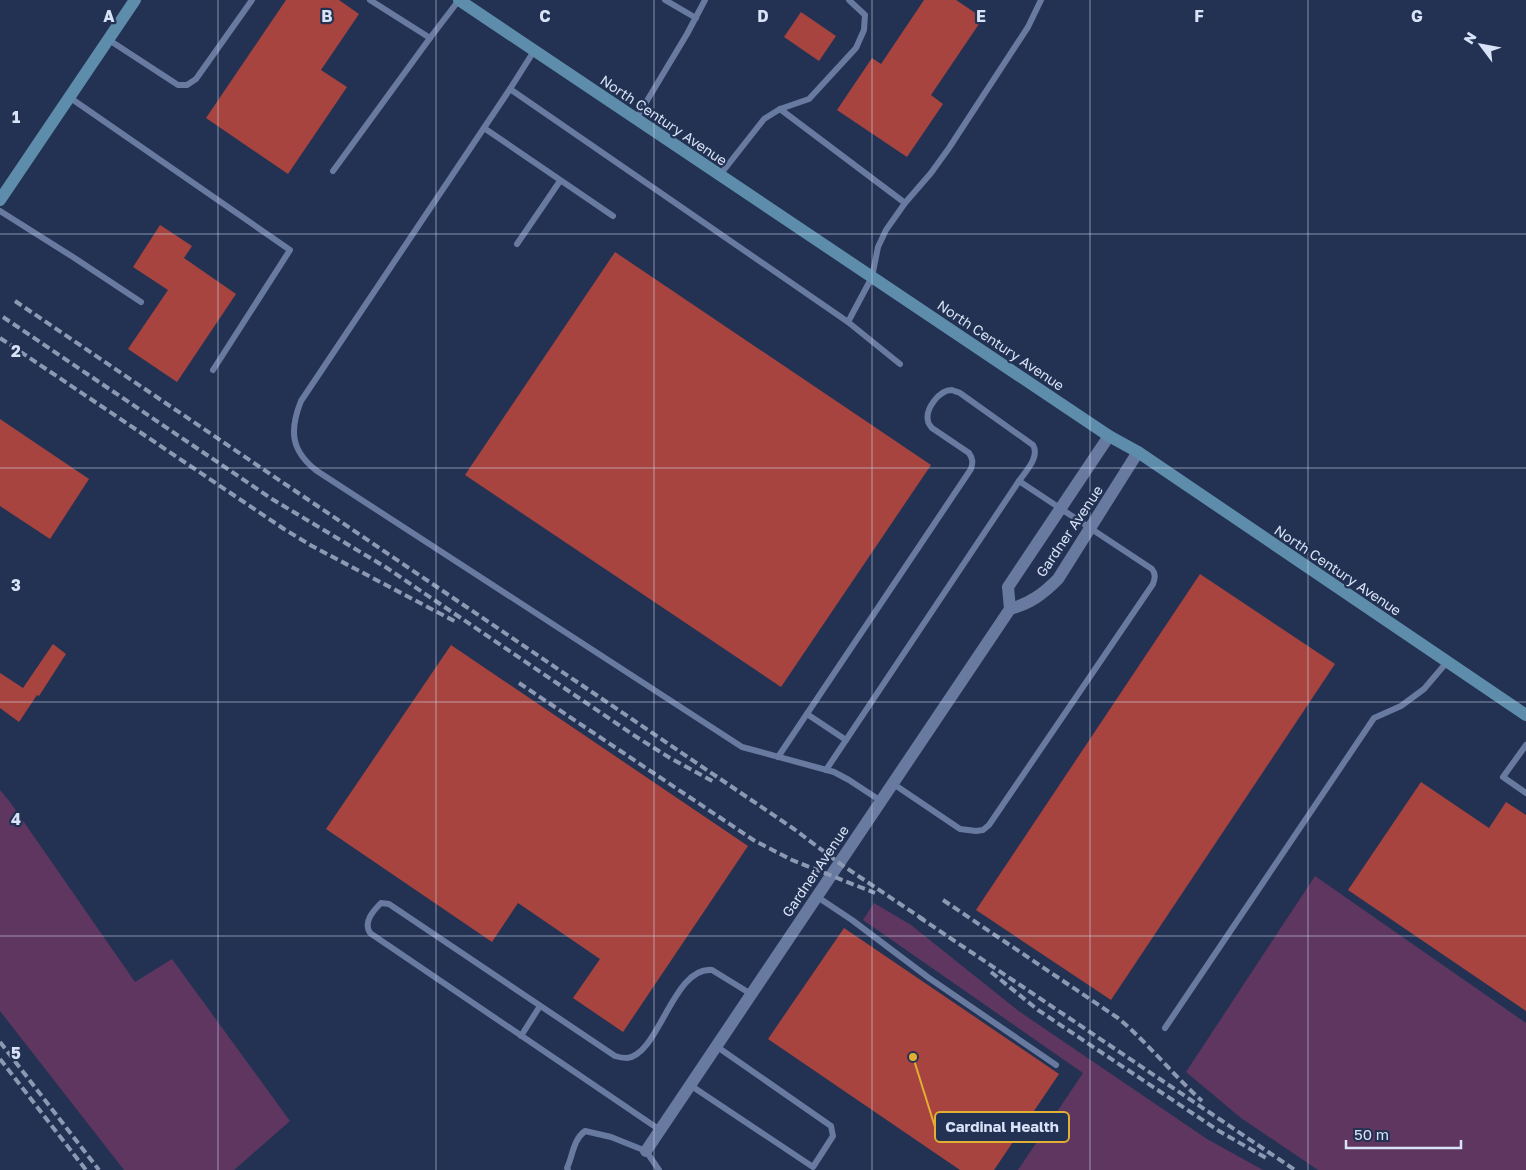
<svg xmlns="http://www.w3.org/2000/svg" width="1526" height="1170" viewBox="0 0 1526 1170" font-family="'Golos Text',sans-serif">
<style>
.green{fill:#5e3660}
.building{fill:#a7443f}
.lines{fill:none;stroke-linecap:round;stroke-linejoin:round}
.lane{stroke:#697aa0;stroke-width:6}
.street{stroke:#697aa0;stroke-width:12}
.secondary{stroke:#5e8dac;stroke-width:12}
.rail{stroke:#8d99b3;stroke-width:4;stroke-dasharray:8 4;stroke-linecap:butt}
.grid{fill:none;stroke:#d9e3f8;stroke-width:1;stroke-opacity:0.55}
.labels{text-anchor:middle;dominant-baseline:central;stroke-width:4.5;stroke-linejoin:round;paint-order:stroke}
.street-label{font-size:14px;fill:#d9e3f8;stroke:#233253}
.grid-label{font-size:16px;text-anchor:middle;font-weight:bold;fill:#d9e3f8;stroke:#233253;stroke-width:4.5;stroke-linejoin:round;paint-order:stroke}
.leader{fill:none;stroke:#e1af34;stroke-width:2}
.callout-dot{fill:#e1af34;stroke:#233253;stroke-width:2}
.callout{fill:#233253;stroke:#e1af34;stroke-width:2}
.callout-label{font-size:15px;text-anchor:middle;font-weight:bold;fill:#d9e3f8}
</style>
<rect width="100%" height="100%" fill="#233253"/>
<g class="green">
<path d="M 0,790 L 10,802 L 135,982 L 172,959 L 290,1121 L 234,1170 L 124,1170 L 0,1011 Z"/>
<path d="M 1315,876 L 1526,1023 L 1526,1170 L 1318,1170 L 1241,1118 L 1186,1072 Z"/>
<path d="M 874,903 L 911,925 L 1020,1012 L 1207,1139 L 1263,1170 L 1018,1170 L 1083,1073 L 863,920 Z"/>
</g>
<g class="building">
<path d="M 286,0 L 339,0 L 359,14 L 321,70 L 347,87 L 288,174 L 206,118 Z"/>
<path d="M 924,0 L 956,0 L 983,18 L 931,95 L 943,104 L 907,157 L 837,110 L 872,58 L 881,64 Z"/>
<path d="M 801,12 L 836,36 L 819,61 L 784,37 Z"/>
<path d="M 160,225 L 192,246 L 184,258 L 236,294 L 177,382 L 128,349 L 168,290 L 133,267 Z"/>
<path d="M 615,252 L 931,465 L 781,687 L 465,475 Z"/>
<path d="M 0,419 L 89,479 L 50,539 L 0,506 Z"/>
<path d="M 1200,574 L 1335,664 L 1111,1000 L 976,910 Z"/>
<path d="M 53,644 L 66,654 L 39,696 L 37,695 L 19,722 L 0,708 L 0,673 L 23,688 Z"/>
<path d="M 451,645 L 748,846 L 623,1032 L 573,998 L 600,959 L 518,903 L 492,942 L 326,829 Z"/>
<path d="M 1421,782 L 1489,828 L 1506,802 L 1526,815 L 1526,1011 L 1348,890 Z"/>
<path d="M 844,928 L 1059,1074 L 994,1170 L 960,1170 L 768,1039 Z"/>
</g>
<g class="lines">
<g class="lane">
<path d="M 370,0 L 430,38 L 459,0"/>
<path d="M 665,0 L 696,18"/>
<path d="M 109,40 L 178,85 L 187,85 L 196,79 L 252,0"/>
<path d="M 534,51 L 510,89 L 301,401 C 289,431 291,451 317,471 L 742,747 L 834,772 L 849,780 L 881,801"/>
<path d="M 510,89 L 848,322 L 872,277 L 878,247 L 886,230 L 905,203 L 931,173 L 949,148 L 1028,27 L 1041,0"/>
<path d="M 69,97 L 290,250 L 213,370"/>
<path d="M 780,109 L 905,203"/>
<path d="M 636,119 L 687,34 L 705,0"/>
<path d="M 484,128 L 613,216"/>
<path d="M 333,171 L 430,38"/>
<path d="M 720,175 L 764,119 L 780,109 L 809,99 L 856,48 L 864,30 L 865,15 L 849,0"/>
<path d="M 0,211 L 73,257 L 141,302"/>
<path d="M 517,244 L 560,181"/>
<path d="M 848,322 L 900,364"/>
<path d="M 807,714 L 846,740"/>
<path d="M 1526,745 L 1503,777 L 1526,793"/>
<path d="M 778,757 L 971,469 C 973,462 973,459 969,453 L 932,428 C 930,425 928,424 928,421 C 925,409 939,390 952,390 C 953,391 959,392 960,393 L 1033,445 C 1040,457 1026,471 1019,481 L 1152,569 C 1156,574 1155,578 1153,584 L 989,825 L 983,830 L 976,831 L 960,829 L 892,783"/>
<path d="M 826,770 L 1019,481"/>
<path d="M 816,896 L 852,920 L 929,978 L 1056,1065"/>
<path d="M 1165,1028 L 1374,718 L 1401,706 L 1424,689 L 1447,662"/>
<path d="M 521,1036 L 540,1006"/>
<path d="M 690,1085 L 813,1167 L 833,1136 L 831,1126 L 716,1046"/>
<path d="M 660,1130 L 370,933 C 363,922 373,911 381,903 L 389,904 L 615,1056 C 618,1057 623,1058 627,1058 C 659,1055 673,966 712,970 L 751,994"/>
<path d="M 568,1170 L 567,1168 C 573,1155 573,1140 585,1131 L 611,1137 L 646,1151 L 659,1170"/>
</g>
<g class="street">
<path d="M 1010,609 C 1031,603 1043,594 1058,579 L 1138,452"/>
<path d="M 646,1151 L 1010,609 L 1008,587 L 1109,436"/>
</g>
<g class="secondary">
<path d="M 459,0 L 1109,436 L 1138,452 L 1526,715"/>
<path d="M 0,200 L 135,0"/>
</g>
<g class="rail">
<path d="M 15,301 L 794,829 L 839,863 L 924,920"/>
<path d="M 3,317 L 272,499 L 387,568 L 635,736 L 670,758 L 714,782"/>
<path d="M 0,338 L 284,529 L 312,546 L 458,623"/>
<path d="M 519,683 L 755,841 L 792,860 L 875,893"/>
<path d="M 943,900 L 1118,1018 C 1149,1044 1173,1075 1202,1101"/>
<path d="M 919,917 L 1295,1170"/>
<path d="M 991,972 L 1038,1010 L 1219,1131 L 1266,1158"/>
<path d="M 0,1042 L 99,1170"/>
<path d="M 0,1059 L 86,1170"/>
</g>
</g>
<path class="grid" d="M 218,0 L 218,1170M 436,0 L 436,1170M 654,0 L 654,1170M 872,0 L 872,1170M 1090,0 L 1090,1170M 1308,0 L 1308,1170M 0,234 L 1526,234M 0,468 L 1526,468M 0,702 L 1526,702M 0,936 L 1526,936"/>
<g class="labels">
<g class="street-label">
<text transform="translate(664 120) rotate(34)">North Century Avenue</text>
<text transform="translate(1001 345) rotate(34)">North Century Avenue</text>
<text transform="translate(1069 531) rotate(-56)">Gardner Avenue</text>
<text transform="translate(1338 570) rotate(34)">North Century Avenue</text>
<text transform="translate(815 871) rotate(-56)">Gardner Avenue</text>
</g>
</g>
<g class="grid-label">
<text x="109" y="22">A</text>
<text x="327" y="22">B</text>
<text x="545" y="22">C</text>
<text x="763" y="22">D</text>
<text x="981" y="22">E</text>
<text x="1199" y="22">F</text>
<text x="1417" y="22">G</text>
<text x="16" y="123">1</text>
<text x="16" y="357">2</text>
<text x="16" y="591">3</text>
<text x="16" y="825">4</text>
<text x="16" y="1059">5</text>
</g>
<path class="leader" d="M913 1057L935 1127"/>
<circle class="callout-dot" cx="913" cy="1057" r="5"/>
<rect class="callout" x="935" y="1112" width="134" height="30" rx="5"/>
<g class="callout-label">
<text x="1002" y="1132">Cardinal Health</text>
</g>
<g transform="translate(1481 45) rotate(302)" stroke="#233253" stroke-width="4" paint-order="stroke">
<path d="M0-4L9 19L0 12L-9 19Z" fill="#d9e3f8"/>
<text y="-8" font-size="14" font-weight="bold" text-anchor="middle" fill="#d9e3f8">N</text>
</g>
<path d="M1346 1140v8h115v-8" fill="none" stroke="#d9e3f8" stroke-width="2.5"/>
<text x="1354" y="1140" font-size="15" fill="#d9e3f8" stroke="#233253" stroke-width="4" paint-order="stroke">50 m</text>
</svg>
